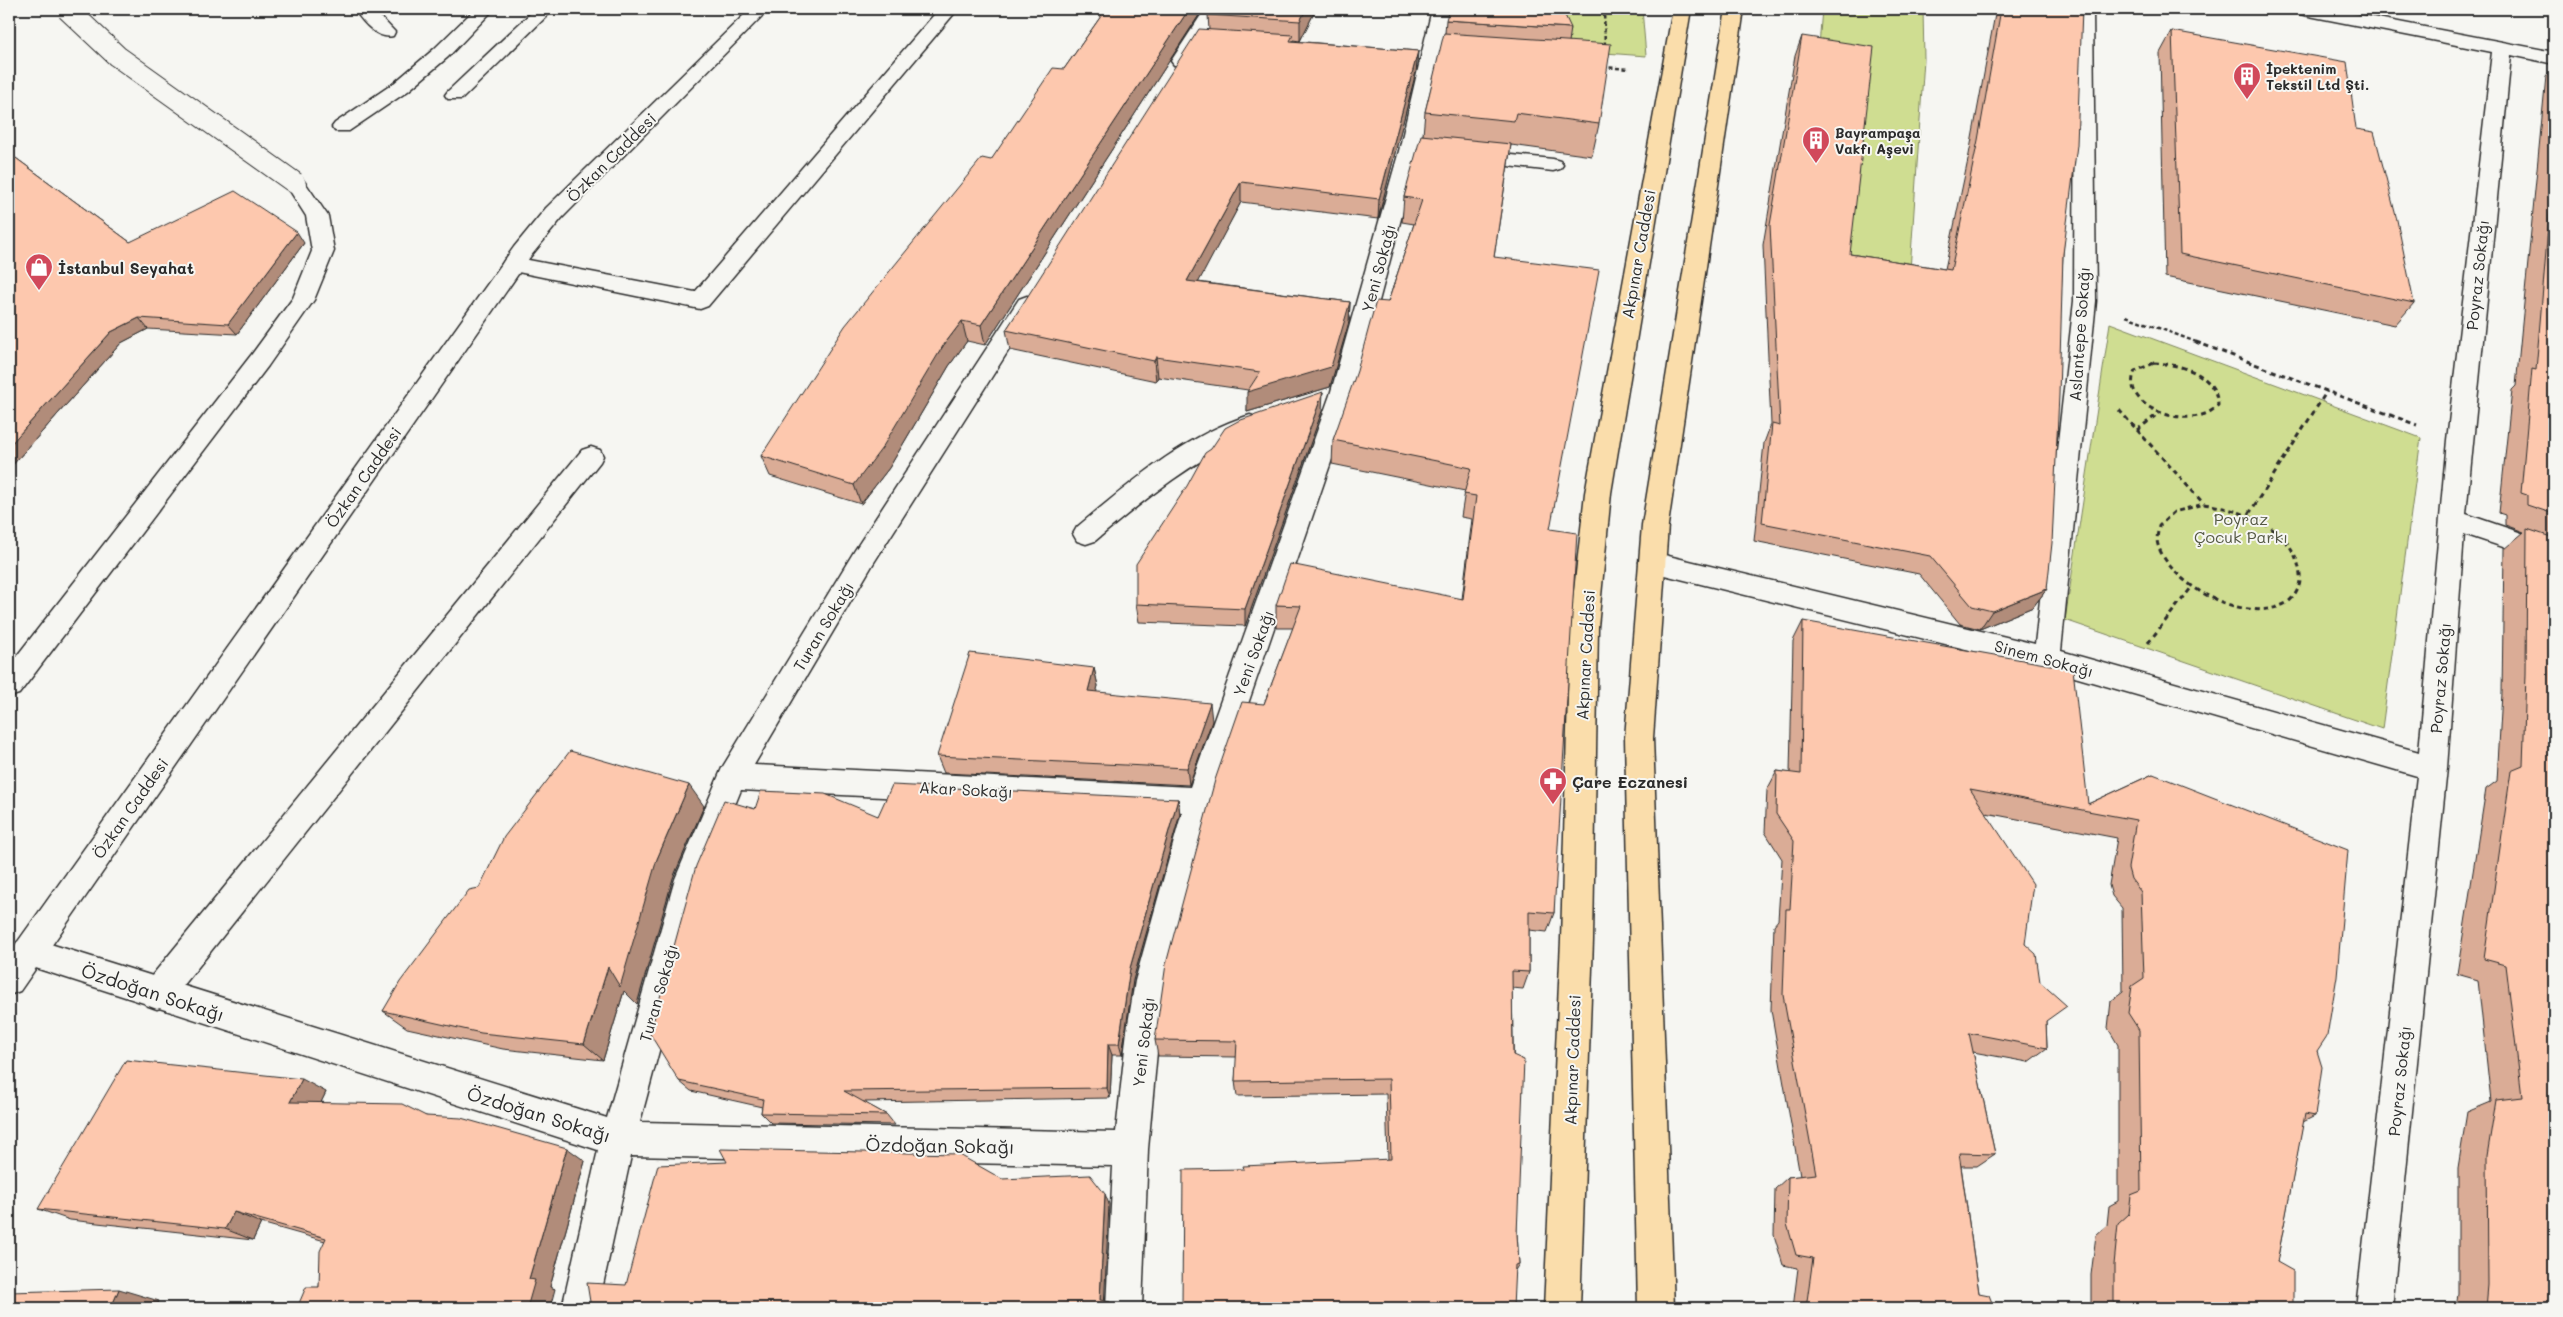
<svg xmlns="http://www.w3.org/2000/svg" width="2563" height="1317" viewBox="0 0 2563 1317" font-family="Mali,sans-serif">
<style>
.green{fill:#cfdd91;stroke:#7d845e}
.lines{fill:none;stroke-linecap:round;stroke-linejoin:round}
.service-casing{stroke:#2b2b2b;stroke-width:3}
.minor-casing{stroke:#2b2b2b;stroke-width:3}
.tertiary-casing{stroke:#2b2b2b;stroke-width:3}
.primary-casing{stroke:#2b2b2b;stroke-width:3}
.path-far1{stroke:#2b2b2b;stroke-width:2.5;stroke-dasharray:4 2.5;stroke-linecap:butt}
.path{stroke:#2b2b2b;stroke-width:3;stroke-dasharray:5 4;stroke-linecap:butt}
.service{fill:#f6f6f2;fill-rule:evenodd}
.minor{fill:#f6f6f2;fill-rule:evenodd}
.tertiary{fill:#f6f6f2;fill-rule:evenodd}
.primary{fill:#faddab;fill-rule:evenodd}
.service-bridge-casing{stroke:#2b2b2b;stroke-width:23;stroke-linecap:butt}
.service-bridge{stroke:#f6f6f2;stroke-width:21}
.wall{fill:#daac96;stroke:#2b2b2b}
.shaded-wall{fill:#b18c7a;stroke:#2b2b2b}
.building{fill:#fdc8ae;stroke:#2b2b2b}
.labels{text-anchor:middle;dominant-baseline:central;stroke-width:4;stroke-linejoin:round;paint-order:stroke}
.far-poi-label{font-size:14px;font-weight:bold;fill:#2b2b2b;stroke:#f6f6f2;text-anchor:start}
.street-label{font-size:16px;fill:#2b2b2b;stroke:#f6f6f2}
.poi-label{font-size:16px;font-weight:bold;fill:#2b2b2b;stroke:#f6f6f2;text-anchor:start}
.park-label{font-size:16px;fill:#545844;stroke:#f6f6f2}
.near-street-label{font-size:19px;fill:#2b2b2b;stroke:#f6f6f2}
</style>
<rect width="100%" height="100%" fill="#f6f6f2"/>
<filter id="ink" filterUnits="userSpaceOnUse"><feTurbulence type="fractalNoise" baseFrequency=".02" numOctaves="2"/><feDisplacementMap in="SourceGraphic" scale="10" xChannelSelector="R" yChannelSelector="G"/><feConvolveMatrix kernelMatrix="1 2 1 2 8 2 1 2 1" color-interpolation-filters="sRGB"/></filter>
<g filter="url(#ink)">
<g class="green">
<path d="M 1544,9 L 1642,9 L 1646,56 L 1605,53 L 1570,55 Z"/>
<path d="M 1822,9 L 1923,9 L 1924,59 L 1909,286 L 1845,276 L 1818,58 Z"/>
<path d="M 2110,323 L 2421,438 L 2382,729 L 2065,620 Z"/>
</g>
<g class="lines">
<g class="service-casing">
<g id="service">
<path d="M 354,9 L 373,9 L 395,32 L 393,36 C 377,40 362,21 354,9 Z"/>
<path d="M 475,9 L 494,9 L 448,57 L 408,91 L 349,131 L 335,131 L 332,127 L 335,123 L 394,83 L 434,49 Z"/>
<path d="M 939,9 L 958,9 L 708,306 L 700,309 L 513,271 L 505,269 L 502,264 L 505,259 L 513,257 L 695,292 Z"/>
<path d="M 295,176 L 302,178 L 328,216 L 334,251 L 314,300 L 268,366 L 19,694 L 9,697 L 9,666 L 252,354 L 293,298 L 312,251 L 306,216 L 285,183 L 288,178 Z"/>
<path d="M 591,447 L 600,450 L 603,456 L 600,462 L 168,1005 L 157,1009 L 146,1005 L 141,994 L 146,983 L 582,450 Z"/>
</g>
</g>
<g class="minor-casing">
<g id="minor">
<path d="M 535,9 L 554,9 L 462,99 L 448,99 L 445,95 L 448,91 Z"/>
<path d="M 1205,9 L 1223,9 L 1188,65 L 1174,65 L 1171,61 Z"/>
<path d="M 1432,9 L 1450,9 L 1419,151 L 1354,395 L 1215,800 L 1167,981 L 1159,1030 L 1148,1149 L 1142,1308 L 1106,1308 L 1113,1166 L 631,1156 L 598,1308 L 562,1308 L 598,1150 L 17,962 L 12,952 L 17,942 L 28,937 L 607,1118 L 675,879 L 722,768 L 855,550 L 1019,299 L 1027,296 L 1035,299 L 1038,304 L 873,564 L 754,765 L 1190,787 L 1330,395 L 1399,151 ZM 741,790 L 1182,812 L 1135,981 L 1127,1030 L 1116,1132 L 640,1122 L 705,879 Z"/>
<path d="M 2075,9 L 2093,9 L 2096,301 L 2061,651 L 2419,752 L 2447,440 L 2492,52 L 2304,15 L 2297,13 L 2295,9 L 2331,9 L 2554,52 L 2554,64 L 2511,55 L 2466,514 L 2554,544 L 2554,564 L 2464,534 L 2447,768 L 2392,1308 L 2356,1308 L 2417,776 L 2047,669 L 1652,572 L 1643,569 L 1639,562 L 1643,555 L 1652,552 L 2035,644 L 2074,301 Z"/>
<path d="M 1471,151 L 1553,159 L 1560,161 L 1563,165 L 1560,169 L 1553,171 L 1464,161 L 1461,157 L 1464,153 Z"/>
<path d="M 1250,415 L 1259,418 L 1262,424 L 1259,430 C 1197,457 1146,498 1095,541 L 1086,544 L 1077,541 L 1073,534 L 1077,527 C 1129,484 1185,435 1250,415 Z"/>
</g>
</g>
<g class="tertiary-casing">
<path id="tertiary" d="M 750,9 L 769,9 L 562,218 L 530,257 L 20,991 L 9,995 L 9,954 L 514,247 L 546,208 Z"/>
</g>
<g class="primary-casing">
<g id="primary">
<path d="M 1673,9 L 1691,9 L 1611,493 L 1598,627 L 1593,940 L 1580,1308 L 1544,1308 L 1561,940 L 1570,627 L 1585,493 Z"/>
<path d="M 1726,9 L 1744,9 L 1668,525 L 1653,738 L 1674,1308 L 1638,1308 L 1625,738 L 1642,525 Z"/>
</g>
</g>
<g class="path-far1">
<path d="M 1604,9 L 1605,48"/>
<path d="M 1603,67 L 1629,69"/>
<path d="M 2126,316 L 2199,343"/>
</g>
<g class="path">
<path d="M 2196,342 L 2417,425"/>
<path d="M 2154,363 C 2181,364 2216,374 2218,405 C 2194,433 2118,409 2135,371 Z"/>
<path d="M 2119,410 L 2204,504"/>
<path d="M 2137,430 L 2159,413"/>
<path d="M 2204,504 C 2243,510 2297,529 2300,576 C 2301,585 2296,596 2288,602 C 2248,627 2171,586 2158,545 C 2156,539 2158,532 2159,526 L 2174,512 Z"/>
<path d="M 2249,514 L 2327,391"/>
<path d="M 2148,643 L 2191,588"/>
</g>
<use href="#service" class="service"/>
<use href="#minor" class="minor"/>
<use href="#tertiary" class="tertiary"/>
<use href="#primary" class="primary"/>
<g class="service-bridge-casing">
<path id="service-bridge" d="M 67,9 L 117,56 L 295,183"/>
</g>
<use href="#service-bridge" class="service-bridge"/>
</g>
<g class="wall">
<path d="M 1106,9 L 1203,9 L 985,345 L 967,341 L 949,366 L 889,468 L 861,504 L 770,476 L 761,456 L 991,160 L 1064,69 Z"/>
<path d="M 1212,9 L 1316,9 L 1300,41 L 1293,40 L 1293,41 L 1418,51 L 1416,72 L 1378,219 L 1241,202 L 1198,282 L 1350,302 L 1349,322 L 1330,387 L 1247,412 L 1248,390 L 1158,377 L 1156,381 L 1010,350 L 1006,330 L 1209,30 L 1208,15 Z"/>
<path d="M 1996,9 L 2082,9 L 2063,254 L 2047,589 L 2033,607 L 1980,629 L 1960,624 L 1919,574 L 1754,541 L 1764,443 L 1771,424 L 1763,245 L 1795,56 L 1802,36 L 1850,254 L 1945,269 L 1968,160 Z"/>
<path d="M 1446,20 L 1571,28 L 1569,42 L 1599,124 L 1592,156 L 1511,145 L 1494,257 L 1550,529 L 1554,913 L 1547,932 L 1529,930 L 1529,972 L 1523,989 L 1512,988 L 1517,1234 L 1519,1264 L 1514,1272 L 1244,1169 L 1388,1160 L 1386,1094 L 1237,1096 L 1235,1081 L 1237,1057 L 1158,1056 L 1155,1040 L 1264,704 L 1293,628 L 1276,628 L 1276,605 L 1462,599 L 1472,519 L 1461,517 L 1465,491 L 1332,464 L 1333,440 L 1388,302 L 1414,224 L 1402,222 L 1404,197 L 1423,135 L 1425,112 L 1445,33 Z"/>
<path d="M 2172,31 L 2356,129 L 2414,303 L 2395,325 L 2165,277 L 2160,53 Z"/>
<path d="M 2554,66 L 2554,1308 L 2456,1308 L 2458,1293 L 2458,1168 L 2467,1112 L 2491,1102 L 2478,980 L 2457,974 L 2486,789 L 2497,781 L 2502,693 L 2504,549 L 2524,532 L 2505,525 L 2505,515 L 2499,513 L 2512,390 L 2516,386 L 2546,76 Z"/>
<path d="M 9,153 L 130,242 L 304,243 L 237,334 L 148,329 L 121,343 L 9,469 Z"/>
<path d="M 1322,411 L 1245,626 L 1139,622 L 1136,604 L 1211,449 Z"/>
<path d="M 1803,621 L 2088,804 L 2153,774 L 2317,1051 L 2315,1116 L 2303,1122 L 2277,1262 L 2293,1308 L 2091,1308 L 2091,1275 L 2096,1235 L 2107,1225 L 2109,1206 L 2118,1201 L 2118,1045 L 2108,1028 L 2111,1001 L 2123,992 L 2122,908 L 2112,896 L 2109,885 L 2117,838 L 1986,813 L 2025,944 L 2046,1022 L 2047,1048 L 2028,1062 L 1973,1052 L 1995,1154 L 1977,1166 L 1961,1166 L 1979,1293 L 1994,1308 L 1793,1308 L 1798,1268 L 1783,1265 L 1774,1235 L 1775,1189 L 1788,1177 L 1800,1176 L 1771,1010 L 1774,925 L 1778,920 L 1782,859 L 1765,832 L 1767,790 L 1777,771 L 1790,773 L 1793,641 Z"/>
<path d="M 1094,668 L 1098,686 L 1096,692 L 1212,721 L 1189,785 L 944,773 L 937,756 Z"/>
<path d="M 1178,799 L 1180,814 L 1133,980 L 1122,1055 L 1112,1055 L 1110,1098 L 863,1102 L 887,1115 L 895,1125 L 771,1123 L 761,1113 L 762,1107 L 691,1091 L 679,1081 L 755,809 L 878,816 Z"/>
<path d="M 704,806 L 673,878 L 637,1004 L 624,991 L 603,1060 L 503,1049 L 407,1028 L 383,1011 L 479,888 Z"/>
<path d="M 326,1092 L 321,1102 L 426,1116 L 585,1161 L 550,1287 L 555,1289 L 319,1287 L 325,1241 L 261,1223 L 253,1240 L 70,1220 L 38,1209 Z"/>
</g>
<g class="shaded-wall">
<path d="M 1189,9 L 1203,9 L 985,345 L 981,325 Z"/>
<path d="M 1306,9 L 1316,9 L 1300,41 L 1300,21 Z"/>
<path d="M 1418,51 L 1416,72 L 1378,219 L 1379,199 Z"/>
<path d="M 1241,182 L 1241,202 L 1188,302 L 1187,281 Z"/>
<path d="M 297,232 L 304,243 L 237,334 L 228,324 Z"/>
<path d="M 1350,302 L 1349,322 L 1330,387 L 1247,412 L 1247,392 Z"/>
<path d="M 139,318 L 148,329 L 121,343 L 9,469 L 9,446 L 111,332 Z"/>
<path d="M 962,321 L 967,341 L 949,366 L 889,468 L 861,504 L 854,485 L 943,346 Z"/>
<path d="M 1156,357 L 1158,377 L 1156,381 L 1154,361 Z"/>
<path d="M 1323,392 L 1322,411 L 1245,626 L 1245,609 Z"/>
<path d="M 2047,589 L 2033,607 L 1980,629 L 1992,611 Z"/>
<path d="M 1094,668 L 1098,686 L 1092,709 L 1088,691 Z"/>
<path d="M 1210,703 L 1212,721 L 1189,785 L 1187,768 Z"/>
<path d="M 689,785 L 704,806 L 673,878 L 637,1004 L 624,991 L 603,1060 L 584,1044 L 608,967 L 657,859 Z"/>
<path d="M 1178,799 L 1180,814 L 1133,980 L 1122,1055 L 1119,1044 L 1130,968 Z"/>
<path d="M 1108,1044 L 1112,1055 L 1110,1098 L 1107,1088 Z"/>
<path d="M 302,1079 L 326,1092 L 315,1115 L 290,1102 Z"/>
<path d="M 567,1148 L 585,1161 L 550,1287 L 555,1289 L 550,1308 L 527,1308 L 529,1279 Z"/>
<path d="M 1105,1194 L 1109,1204 L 1104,1308 L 1100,1300 Z"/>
<path d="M 234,1212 L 261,1223 L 253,1240 L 225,1229 Z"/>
<path d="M 119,1289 L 159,1301 L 156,1308 L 111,1308 Z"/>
<path d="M 1110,1302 L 1114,1308 L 1109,1308 Z"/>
</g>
<g class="building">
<path d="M 1106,9 L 1189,9 L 981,325 L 962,321 L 943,346 L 882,448 L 854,485 L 761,456 L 845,326 L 982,158 L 991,160 L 1053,68 L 1064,69 Z"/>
<path d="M 1212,9 L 1306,9 L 1300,21 L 1208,15 Z"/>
<path d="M 1449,9 L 1562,9 L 1571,28 L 1446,20 Z"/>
<path d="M 2001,9 L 2082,9 L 2077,145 L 2063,254 L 2059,395 L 2052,543 L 2047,589 L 1992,611 L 1972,606 L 1930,556 L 1762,523 L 1772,424 L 1780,426 L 1770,225 L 1802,36 L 1874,47 L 1850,254 L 1951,270 L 1978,140 Z"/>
<path d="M 1199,29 L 1293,35 L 1290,41 L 1418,51 L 1379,199 L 1241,182 L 1187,281 L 1350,302 L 1331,367 L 1247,392 L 1260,372 L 1156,357 L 1154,361 L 1006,330 Z"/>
<path d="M 2172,31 L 2347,62 L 2356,129 L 2374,132 L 2397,220 L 2414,303 L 2180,254 Z"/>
<path d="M 1444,33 L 1611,44 L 1599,124 L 1516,113 L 1514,121 L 1425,112 Z"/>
<path d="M 1421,135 L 1511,144 L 1494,257 L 1599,270 L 1550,529 L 1577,533 L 1554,913 L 1529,911 L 1529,972 L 1512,971 L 1513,1055 L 1524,1060 L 1517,1234 L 1519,1264 L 1515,1265 L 1513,1308 L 1182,1308 L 1183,1170 L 1244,1169 L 1243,1166 L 1391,1159 L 1389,1079 L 1235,1081 L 1237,1041 L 1155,1040 L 1166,964 L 1215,780 L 1242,702 L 1264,704 L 1301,606 L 1276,605 L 1290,564 L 1463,599 L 1476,496 L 1464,494 L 1471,468 L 1333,440 L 1357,371 L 1376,301 L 1388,302 L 1422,200 L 1404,197 Z"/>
<path d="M 9,153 L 130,242 L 235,191 L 297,232 L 228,324 L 139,318 L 111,332 L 9,446 L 9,325 L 10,324 L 9,324 Z"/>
<path d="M 2554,157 L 2554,514 L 2527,505 L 2527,495 L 2521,493 L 2532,369 L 2536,370 Z"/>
<path d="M 1323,392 L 1245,609 L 1136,604 L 1136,564 L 1187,486 L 1205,453 L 1211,449 L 1225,428 L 1238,421 Z"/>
<path d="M 2527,529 L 2554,538 L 2554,1308 L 2486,1308 L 2488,1285 L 2487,1156 L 2496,1100 L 2522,1097 L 2506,965 L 2484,959 L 2511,771 L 2523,766 L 2526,674 Z"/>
<path d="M 1803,621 L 2073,669 L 2088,804 L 2153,774 L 2348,850 L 2337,976 L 2327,1036 L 2317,1051 L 2322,1067 L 2315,1116 L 2305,1114 L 2277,1262 L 2293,1271 L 2293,1308 L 2114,1308 L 2114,1265 L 2118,1224 L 2129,1214 L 2131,1195 L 2141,1191 L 2139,1030 L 2128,1013 L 2132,986 L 2144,978 L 2141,892 L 2131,879 L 2128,868 L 2136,820 L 1970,789 L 2033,884 L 2025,944 L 2036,954 L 2040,982 L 2067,1006 L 2046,1021 L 2047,1048 L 1969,1033 L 1995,1154 L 1959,1153 L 1979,1293 L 1989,1295 L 1994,1308 L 1806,1308 L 1813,1258 L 1796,1255 L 1787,1224 L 1788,1177 L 1816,1174 L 1783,995 L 1786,909 L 1790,909 L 1794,841 L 1776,814 L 1777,771 L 1801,774 Z"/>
<path d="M 970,653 L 1094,668 L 1088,691 L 1210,703 L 1187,768 L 937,756 Z"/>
<path d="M 570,751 L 689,785 L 657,859 L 620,987 L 608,967 L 584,1044 L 481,1033 L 383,1011 L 400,982 L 469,890 L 479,888 L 504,837 Z"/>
<path d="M 892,785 L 1178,799 L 1130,968 L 1119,1044 L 1108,1044 L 1107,1088 L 844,1091 L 887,1115 L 761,1113 L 763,1099 L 679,1081 L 650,1034 L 696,866 L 724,800 L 755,809 L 761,791 L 825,794 L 878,816 Z"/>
<path d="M 126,1060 L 302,1079 L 290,1102 L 402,1104 L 426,1116 L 461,1118 L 567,1148 L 529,1279 L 535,1280 L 527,1308 L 297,1308 L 306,1287 L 319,1287 L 320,1251 L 326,1238 L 234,1212 L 225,1229 L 38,1209 Z"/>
<path d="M 720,1149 L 958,1154 L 1002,1179 L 1090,1175 L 1105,1194 L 1100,1300 L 1110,1302 L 1109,1308 L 591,1308 L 587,1283 L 626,1285 L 658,1165 L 727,1162 Z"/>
<path d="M 119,1289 L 111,1308 L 9,1308 L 9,1292 Z"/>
</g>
</g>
<defs>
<g id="building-pin" transform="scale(1.4375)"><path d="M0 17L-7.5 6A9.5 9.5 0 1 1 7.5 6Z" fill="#d1495b" stroke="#f6f6f2"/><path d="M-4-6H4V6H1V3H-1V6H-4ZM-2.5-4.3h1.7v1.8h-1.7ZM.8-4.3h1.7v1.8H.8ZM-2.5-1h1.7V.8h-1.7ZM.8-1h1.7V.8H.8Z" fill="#fff"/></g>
<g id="shop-pin" transform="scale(1.4375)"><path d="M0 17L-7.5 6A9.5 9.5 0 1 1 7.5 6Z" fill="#d1495b" stroke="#f6f6f2"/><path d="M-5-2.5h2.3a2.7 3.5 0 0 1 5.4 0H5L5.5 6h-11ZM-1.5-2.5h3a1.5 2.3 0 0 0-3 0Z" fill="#fff"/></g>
<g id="pharmacy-pin" transform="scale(1.4375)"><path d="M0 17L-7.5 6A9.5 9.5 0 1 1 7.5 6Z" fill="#d1495b" stroke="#f6f6f2"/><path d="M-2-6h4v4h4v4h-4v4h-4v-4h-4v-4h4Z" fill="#fff"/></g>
</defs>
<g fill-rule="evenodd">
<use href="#building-pin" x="2247" y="76"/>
<use href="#building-pin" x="1816" y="140"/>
<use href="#shop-pin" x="39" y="267"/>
<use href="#pharmacy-pin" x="1553" y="781"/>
</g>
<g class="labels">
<g class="far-poi-label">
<text x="2266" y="68">İpektenim<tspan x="2266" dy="16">Tekstil Ltd Şti.</tspan></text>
<text x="1835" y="132">Bayrampaşa<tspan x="1835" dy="16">Vakfı Aşevi</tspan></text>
</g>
<g class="street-label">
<text transform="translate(611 157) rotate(-45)">Özkan Caddesi</text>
<text transform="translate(1638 254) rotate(-80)">Akpınar Caddesi</text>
<text transform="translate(1378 268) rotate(-75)">Yeni Sokağı</text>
<text transform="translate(2477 275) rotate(-84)">Poyraz Sokağı</text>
<text transform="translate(2079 334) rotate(-86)">Aslantepe Sokağı</text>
<text transform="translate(363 477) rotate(-55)">Özkan Caddesi</text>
<text transform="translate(823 626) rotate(-59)">Turan Sokağı</text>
<text transform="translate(1253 653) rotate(-70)">Yeni Sokağı</text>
<text transform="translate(1585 655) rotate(-87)">Akpınar Caddesi</text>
<text transform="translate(2044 658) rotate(15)">Sinem Sokağı</text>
<text transform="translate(2440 678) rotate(-85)">Poyraz Sokağı</text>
<text transform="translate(966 789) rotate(3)">Akar Sokağı</text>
<text transform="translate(130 808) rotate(-55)">Özkan Caddesi</text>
<text transform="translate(658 993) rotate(-74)">Turan Sokağı</text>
<text transform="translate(1143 1042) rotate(-83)">Yeni Sokağı</text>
<text transform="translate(1572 1060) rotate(-88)">Akpınar Caddesi</text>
<text transform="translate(2399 1081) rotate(-84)">Poyraz Sokağı</text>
</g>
<g class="poi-label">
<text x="58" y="267">İstanbul Seyahat</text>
<text x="1572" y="781">Çare Eczanesi</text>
</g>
<g class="park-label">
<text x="2241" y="518">Poyraz<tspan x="2241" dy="18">Çocuk Parkı</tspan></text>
</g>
<g class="near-street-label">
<text transform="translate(153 992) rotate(18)">Özdoğan Sokağı</text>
<text transform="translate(539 1114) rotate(17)">Özdoğan Sokağı</text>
<text transform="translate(940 1145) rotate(1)">Özdoğan Sokağı</text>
</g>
</g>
<rect width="2563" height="1317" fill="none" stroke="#f6f6f2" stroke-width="30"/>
<rect x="15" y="15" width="2533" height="1287" fill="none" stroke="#2b2b2b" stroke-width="2" filter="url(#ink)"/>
</svg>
